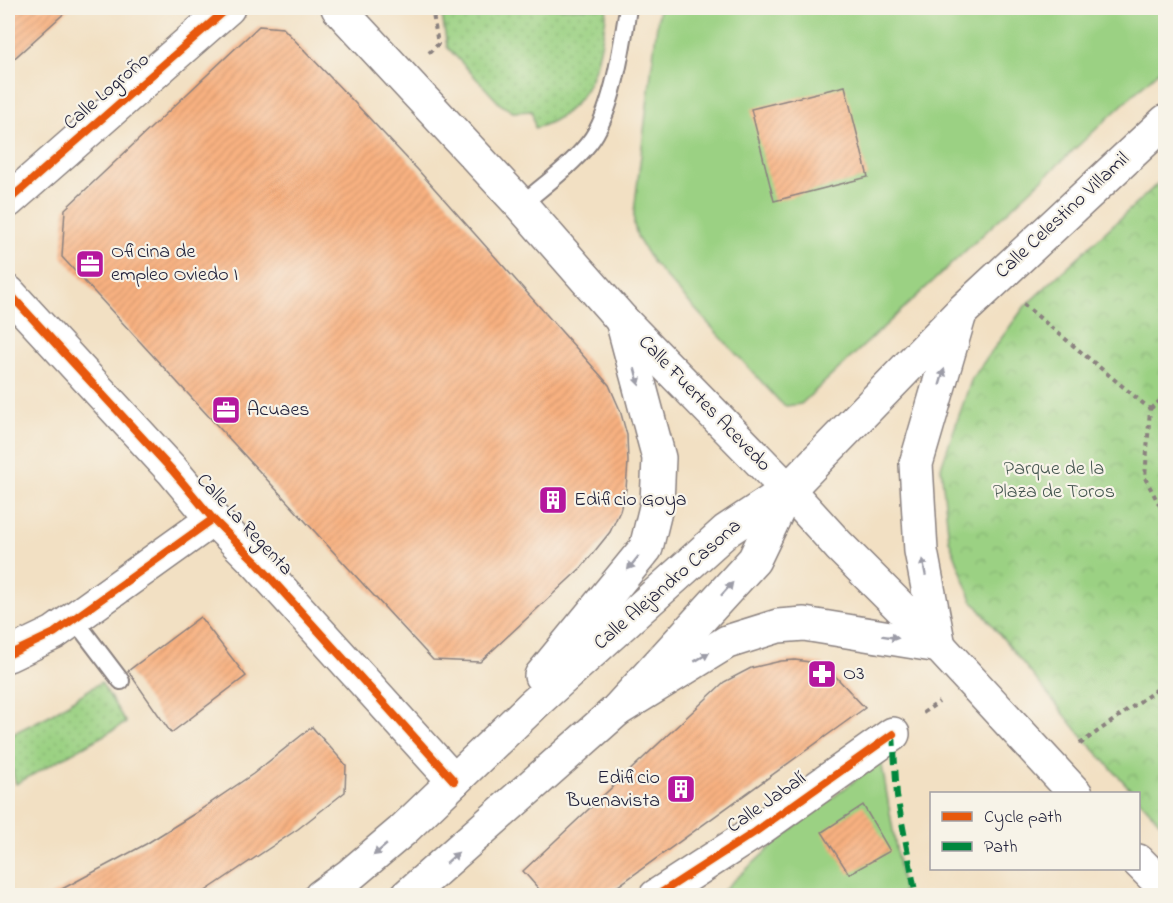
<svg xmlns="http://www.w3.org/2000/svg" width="1173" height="903" viewBox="0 0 1173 903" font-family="'Indie Flower',sans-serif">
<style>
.grass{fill:#9bd183;stroke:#5e7a5f;stroke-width:1.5}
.park{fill:url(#park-crowns);stroke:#5e7a5f;stroke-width:1.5}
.garden{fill:url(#garden-dots);stroke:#5e7a5f;stroke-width:1.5}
.building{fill:url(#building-hatch)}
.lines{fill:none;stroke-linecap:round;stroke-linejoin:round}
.lane-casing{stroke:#8a817f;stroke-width:20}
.street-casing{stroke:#8a817f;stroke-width:36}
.secondary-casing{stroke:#8a817f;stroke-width:36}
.highway-casing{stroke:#8a817f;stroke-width:36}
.path{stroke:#8a817f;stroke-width:4;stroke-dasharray:4.5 4.5;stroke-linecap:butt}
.lane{stroke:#fff;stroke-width:16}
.street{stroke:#fff;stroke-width:33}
.secondary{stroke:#fff;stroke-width:33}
.highway{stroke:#fff;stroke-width:33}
.quiet{stroke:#00873e;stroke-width:6;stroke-dasharray:12 6;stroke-linecap:butt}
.cycleway-casing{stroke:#f7f3e8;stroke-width:11}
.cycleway{stroke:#e8590c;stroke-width:8}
.oneway{fill:#9c9ca7}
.labels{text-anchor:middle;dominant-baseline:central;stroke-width:4.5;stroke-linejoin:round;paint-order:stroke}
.street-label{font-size:20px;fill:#22223b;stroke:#f7f3e8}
.poi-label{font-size:20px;fill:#22223b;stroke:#f7f3e8;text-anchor:start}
.park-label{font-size:20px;fill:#465751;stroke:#f7f3e8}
</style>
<defs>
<pattern id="park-crowns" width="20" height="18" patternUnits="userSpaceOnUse" patternTransform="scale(1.5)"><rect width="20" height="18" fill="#9bd183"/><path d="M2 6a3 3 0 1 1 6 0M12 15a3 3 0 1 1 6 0" fill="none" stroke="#85b372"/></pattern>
<pattern id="garden-dots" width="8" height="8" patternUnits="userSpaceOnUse" patternTransform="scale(1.5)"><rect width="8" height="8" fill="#9bd183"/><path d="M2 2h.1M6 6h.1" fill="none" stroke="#85b372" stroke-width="1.8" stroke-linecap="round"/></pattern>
<pattern id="building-hatch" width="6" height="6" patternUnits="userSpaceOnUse" patternTransform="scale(1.5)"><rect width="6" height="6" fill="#f8b180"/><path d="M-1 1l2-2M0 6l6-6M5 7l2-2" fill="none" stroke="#d49870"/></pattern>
</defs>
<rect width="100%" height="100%" fill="#f7f3e8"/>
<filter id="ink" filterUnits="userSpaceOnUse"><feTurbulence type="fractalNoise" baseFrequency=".0167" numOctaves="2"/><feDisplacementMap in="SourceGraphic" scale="12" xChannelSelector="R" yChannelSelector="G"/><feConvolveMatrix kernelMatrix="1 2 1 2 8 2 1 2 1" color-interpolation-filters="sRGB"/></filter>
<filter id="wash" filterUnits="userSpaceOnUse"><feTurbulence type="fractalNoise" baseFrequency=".008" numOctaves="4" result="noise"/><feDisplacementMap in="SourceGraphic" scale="24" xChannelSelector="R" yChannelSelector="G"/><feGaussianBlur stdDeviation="1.35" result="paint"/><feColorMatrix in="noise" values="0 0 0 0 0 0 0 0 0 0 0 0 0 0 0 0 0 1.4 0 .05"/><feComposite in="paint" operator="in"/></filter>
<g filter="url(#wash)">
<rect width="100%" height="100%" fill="#f2e0c3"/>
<g class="grass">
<path d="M 659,8 L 1165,8 L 1165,65 L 801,404 L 786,406 L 780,402 L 653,263 L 638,239 L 634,225 L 634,212 Z"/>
<path d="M 881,760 L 904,895 L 717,896 L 781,838 Z"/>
</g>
<path class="park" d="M 1165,177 L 1165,828 L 1139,799 L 1138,794 L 1134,793 L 1085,740 L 972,600 L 949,540 L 941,467 L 972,378 L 1025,306 Z"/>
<g class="garden">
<path d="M 441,8 L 607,8 C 601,58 591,113 535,128 L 532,111 L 513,112 L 500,104 L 447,47 Z"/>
<path d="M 101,682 L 126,723 L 16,784 L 8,756 L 8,736 L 48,716 Z"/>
</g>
<g id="blocks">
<g class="building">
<path d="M 8,8 L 70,8 L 8,64 Z"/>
<path d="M 259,26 L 283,28 L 355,103 L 418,170 L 609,385 L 620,410 L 627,435 L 628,462 L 626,489 L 620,511 L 610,532 L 582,567 L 480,662 L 433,660 L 62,257 L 65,209 Z"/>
<path d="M 845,86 L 868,177 L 774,201 L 751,109 Z"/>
<path d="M 200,617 L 246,676 L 171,733 L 128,671 Z"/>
<path d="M 795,660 L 824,664 L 865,708 L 618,886 L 595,896 L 545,896 L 523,871 L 724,682 L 751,668 L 781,661 Z"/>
<path d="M 312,727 L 346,765 L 345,792 L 298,829 L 207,890 L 198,896 L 49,896 L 146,844 L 194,814 L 253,774 Z"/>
<path d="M 863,805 L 890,851 L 849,874 L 822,832 Z"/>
</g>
</g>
</g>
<g filter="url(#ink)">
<use href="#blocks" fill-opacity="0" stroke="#8a817f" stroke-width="1.5"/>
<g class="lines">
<g class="lane-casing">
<g id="lane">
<path d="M 521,205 C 544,185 570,167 589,143 C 613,113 622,46 628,8"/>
<path d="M 74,619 L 121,681"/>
</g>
</g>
<g class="street-casing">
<g id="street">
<path d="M 8,201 L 228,8"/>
<path d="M 8,292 L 172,470 L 213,519 L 256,562 L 454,781"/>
<path d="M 8,655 L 54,633 L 213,519"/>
<path d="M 656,896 L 755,832 L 893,734"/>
</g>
</g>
<g class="secondary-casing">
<g id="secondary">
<path d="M 541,676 L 646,548 L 657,503 L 659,458 L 622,320"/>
<path d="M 617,710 L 727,642 L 778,626 L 804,624 L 939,646 L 921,551 L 916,464 L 959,317"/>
<path d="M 321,896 L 350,875 L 402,831 L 533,705 L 726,531 L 788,490 L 961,312 L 1166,121"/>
<path d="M 407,896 L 617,710 L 754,560 L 787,491"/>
</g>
</g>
<g class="highway-casing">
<g id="highway">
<path d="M 338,8 L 521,205 L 622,320 L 788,490 L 839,546 L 939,646 L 1076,794"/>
<path d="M 1138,861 L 1166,889"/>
</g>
</g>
<g class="path">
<path d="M 429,53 L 438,44 L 432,8"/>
<path d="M 1023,304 L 1150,409 L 1145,478 L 1166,517"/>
<path d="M 1150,409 L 1166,396"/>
<path d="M 923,713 L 939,702"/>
<path d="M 1080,744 L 1166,683"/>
</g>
<use href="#lane" class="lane"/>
<use href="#street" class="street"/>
<use href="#secondary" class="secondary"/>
<use href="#highway" class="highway"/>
<path class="quiet" d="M 893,734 L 897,796 L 916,896"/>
<g class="cycleway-casing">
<g id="cycleway">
<path d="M 8,201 L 228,8"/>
<path d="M 8,292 L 172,470 L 213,519 L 256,562 L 454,781"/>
<path d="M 8,655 L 54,633 L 213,519"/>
<path d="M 656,896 L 755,832 L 893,734"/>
</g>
</g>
<use href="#cycleway" class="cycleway"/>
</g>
<defs><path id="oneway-solid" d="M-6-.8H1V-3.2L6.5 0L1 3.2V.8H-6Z" transform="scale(1.5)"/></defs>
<g class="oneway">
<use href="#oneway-solid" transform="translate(637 377) rotate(75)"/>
<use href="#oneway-solid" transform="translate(942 377) rotate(-74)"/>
<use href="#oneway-solid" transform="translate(633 563) rotate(129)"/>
<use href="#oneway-solid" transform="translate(924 567) rotate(-101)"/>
<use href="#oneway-solid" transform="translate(727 589) rotate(-48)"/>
<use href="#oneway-solid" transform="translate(890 637) rotate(9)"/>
<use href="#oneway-solid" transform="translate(702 657) rotate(-31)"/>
<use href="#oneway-solid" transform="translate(380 850) rotate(140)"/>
<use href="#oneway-solid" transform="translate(452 858) rotate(-41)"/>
</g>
</g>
<defs>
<g id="office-square" transform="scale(1.5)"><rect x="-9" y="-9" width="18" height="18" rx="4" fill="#b5179e" stroke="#f7f3e8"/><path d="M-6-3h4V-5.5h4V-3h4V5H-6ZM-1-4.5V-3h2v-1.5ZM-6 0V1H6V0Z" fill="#fff"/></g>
<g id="building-square" transform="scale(1.5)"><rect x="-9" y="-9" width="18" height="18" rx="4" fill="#b5179e" stroke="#f7f3e8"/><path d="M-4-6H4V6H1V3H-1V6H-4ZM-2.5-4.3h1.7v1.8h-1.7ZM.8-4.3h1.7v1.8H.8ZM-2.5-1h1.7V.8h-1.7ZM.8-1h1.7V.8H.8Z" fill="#fff"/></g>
<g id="pharmacy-square" transform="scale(1.5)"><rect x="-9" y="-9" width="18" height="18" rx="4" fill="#b5179e" stroke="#f7f3e8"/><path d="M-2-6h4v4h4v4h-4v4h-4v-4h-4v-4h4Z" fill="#fff"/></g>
</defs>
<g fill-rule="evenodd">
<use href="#office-square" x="90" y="264"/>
<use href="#office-square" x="226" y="410"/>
<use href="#building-square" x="553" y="500"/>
<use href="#pharmacy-square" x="822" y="674"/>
<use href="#building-square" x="681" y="789"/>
</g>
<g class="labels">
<g class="street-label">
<text transform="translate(107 92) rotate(-41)">Calle Logroño</text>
<text transform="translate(1063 216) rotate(-43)">Calle Celestino Villamil</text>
<text transform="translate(704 404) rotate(46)">Calle Fuertes Acevedo</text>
<text transform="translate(244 525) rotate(47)">Calle La Regenta</text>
<text transform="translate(668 585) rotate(-41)">Calle Alejandro Casona</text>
<text transform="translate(767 803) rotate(-35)">Calle Jabalí</text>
</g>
<g class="poi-label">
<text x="111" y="252">Oficina de<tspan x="111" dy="23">empleo Oviedo I</tspan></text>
<text x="247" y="410">Acuaes</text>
<text x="574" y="500">Edificio Goya</text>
<text x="843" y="674">O3</text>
<text x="660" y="778" text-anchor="end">Edificio<tspan x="660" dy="23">Buenavista</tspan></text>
</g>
<g class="park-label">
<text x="1054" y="469">Parque de la<tspan x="1054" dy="23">Plaza de Toros</tspan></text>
</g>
</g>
<rect width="1173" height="903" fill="none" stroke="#f7f3e8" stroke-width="30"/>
<rect x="930" y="792" width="210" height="78" fill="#f7f3e8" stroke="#a29fa3" stroke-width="1.5"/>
<rect x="942" y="812" width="30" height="9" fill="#e8590c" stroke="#a29fa3" stroke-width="1.5"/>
<text x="984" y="822" font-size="18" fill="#22223b">Cycle path</text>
<rect x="942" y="842" width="30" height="9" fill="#00873e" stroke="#a29fa3" stroke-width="1.5"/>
<text x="984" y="852" font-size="18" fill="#22223b">Path</text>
</svg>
